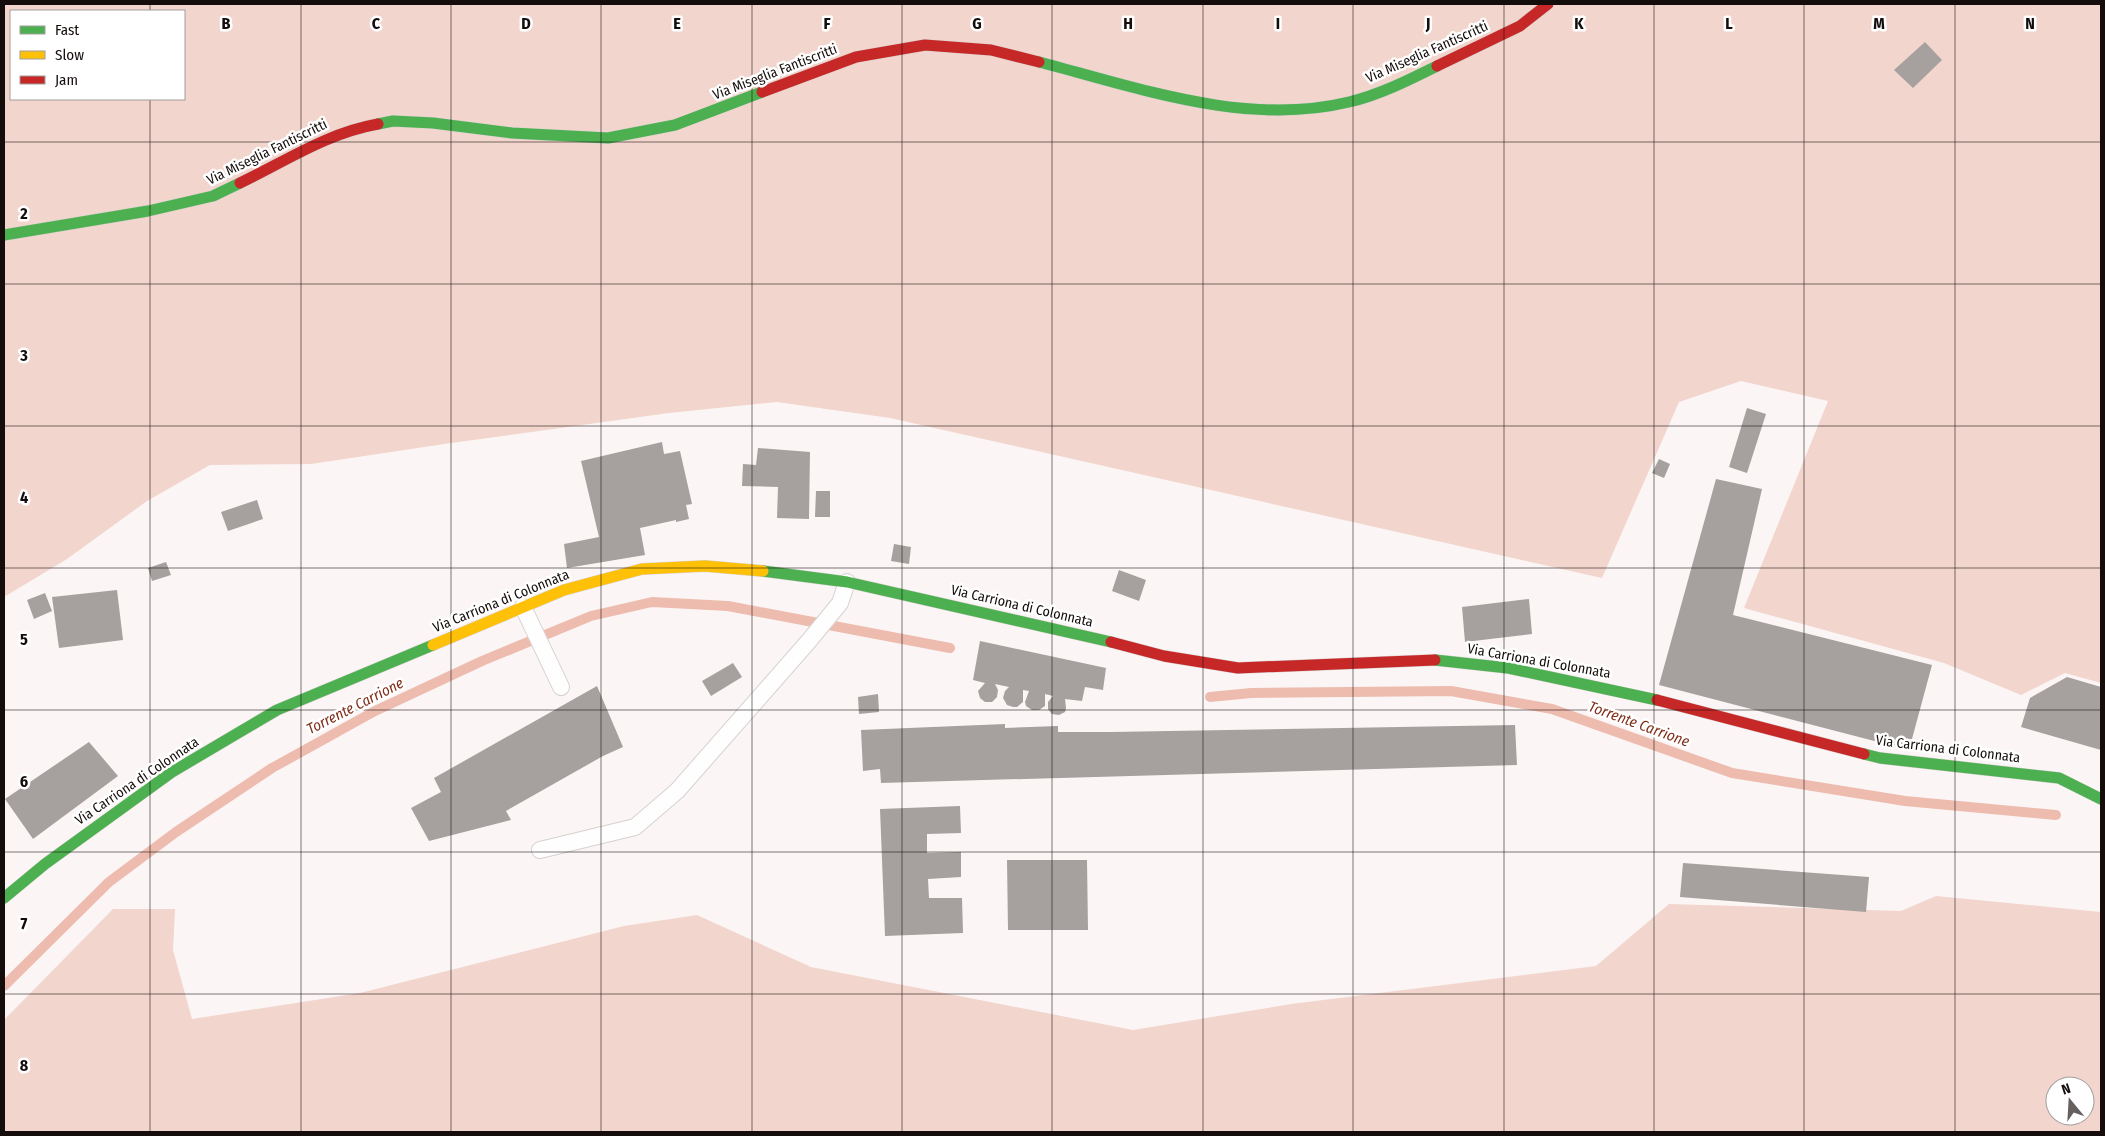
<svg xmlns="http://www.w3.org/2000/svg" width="2105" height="1136" viewBox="0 0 2105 1136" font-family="'Fira Sans Condensed',sans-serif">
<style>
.green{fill:#f2d5cd;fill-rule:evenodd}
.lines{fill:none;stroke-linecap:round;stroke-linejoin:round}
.stream{stroke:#eebcaf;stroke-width:10}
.building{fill:#a6a09e}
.lane-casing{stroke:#d7d1cf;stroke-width:18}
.fast-casing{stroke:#d7d1cf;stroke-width:12}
.slow-casing{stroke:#d7d1cf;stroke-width:12}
.jam-casing{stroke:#d7d1cf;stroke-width:12}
.lane{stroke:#fefefe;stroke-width:16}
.fast{stroke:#4caf50;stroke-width:11}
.slow{stroke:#ffc107;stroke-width:11}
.jam{stroke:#c62828;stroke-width:11}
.grid{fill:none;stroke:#140d0b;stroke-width:1;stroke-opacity:0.55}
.labels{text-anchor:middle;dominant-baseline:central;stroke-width:5;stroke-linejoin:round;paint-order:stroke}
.street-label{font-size:14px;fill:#140d0b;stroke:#fff}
.water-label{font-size:15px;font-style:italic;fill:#812f1b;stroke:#fff}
.grid-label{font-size:16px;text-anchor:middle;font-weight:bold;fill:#140d0b;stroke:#fff;stroke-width:5;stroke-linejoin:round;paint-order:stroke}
</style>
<rect width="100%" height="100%" fill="#fbf6f5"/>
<g class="green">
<path d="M 4,4 L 2101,4 L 2101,683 L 2065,673 L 2021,695 L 1944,663 L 1744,608 L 1828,401 L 1741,381 L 1679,402 L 1602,578 L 890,418 L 777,402 L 669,413 L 451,443 L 311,464 L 210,465 L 147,501 L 67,559 L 4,597 ZM 11,11 L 184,11 L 184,99 L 11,99 Z"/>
<path d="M 1936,896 L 2101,912 L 2101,1132 L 4,1132 L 4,1020 L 113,909 L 175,909 L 173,950 L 192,1019 L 360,993 L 624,926 L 697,915 L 811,967 L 1133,1030 L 1291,1004 L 1596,966 L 1669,904 L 1901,911 ZM 2055,1086 L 2085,1086 L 2085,1116 L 2055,1116 Z"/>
</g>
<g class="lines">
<g class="stream">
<path d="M 1210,697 L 1251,693 L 1451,691 L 1552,709 L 1732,773 L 1905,801 L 2056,815"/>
<path d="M 4,986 L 109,882 L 176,832 L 272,768 L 375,711 L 482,661 L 591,616 L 652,602 L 728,606 L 950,648"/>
</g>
</g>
<g class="building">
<path d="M 1925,42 L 1942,60 L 1913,88 L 1894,70 Z"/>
<path d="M 1747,408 L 1766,414 L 1747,473 L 1729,467 Z"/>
<path d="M 662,442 L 664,454 L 680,451 L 692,504 L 686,505 L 689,519 L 676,522 L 676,520 L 640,528 L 645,555 L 567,568 L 564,544 L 599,537 L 581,461 Z"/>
<path d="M 758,448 L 810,452 L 809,519 L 777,518 L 778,487 L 742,486 L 743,464 L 756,465 Z"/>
<path d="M 1659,459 L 1670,464 L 1664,478 L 1652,473 Z"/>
<path d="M 1716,479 L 1762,489 L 1733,615 L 1932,665 L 1909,750 L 1659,685 Z"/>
<path d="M 816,491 L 830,491 L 830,517 L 815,517 Z"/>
<path d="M 257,500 L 263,519 L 228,531 L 221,512 Z"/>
<path d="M 894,544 L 911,547 L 909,564 L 891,561 Z"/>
<path d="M 166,562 L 171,575 L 152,581 L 148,568 Z"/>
<path d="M 1119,570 L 1146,580 L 1139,601 L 1112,591 Z"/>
<path d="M 117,590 L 123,640 L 59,648 L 52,597 Z"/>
<path d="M 45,593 L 52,611 L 34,619 L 27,600 Z"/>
<path d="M 1529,599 L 1532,634 L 1465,642 L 1462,607 Z"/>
<path d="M 980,641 L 1106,668 L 1103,690 L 1085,687 L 1082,701 L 1065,699 L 1066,708 L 1065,712 L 1059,715 L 1052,714 L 1048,709 L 1048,702 L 1053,696 L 1045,694 L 1045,706 L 1039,710 L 1032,710 L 1026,706 L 1025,702 L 1029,691 L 1023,690 L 1023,702 L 1017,707 L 1013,707 L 1007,705 L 1003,698 L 1005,691 L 1009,687 L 995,684 L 998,690 L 997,697 L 992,702 L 985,702 L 980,698 L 978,691 L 985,683 L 973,680 Z"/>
<path d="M 733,663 L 742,677 L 711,696 L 702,681 Z"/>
<path d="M 2067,677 L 2101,687 L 2101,750 L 2021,727 L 2030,698 Z"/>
<path d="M 597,686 L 623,747 L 603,756 L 506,811 L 511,820 L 429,841 L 411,808 L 441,792 L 434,778 Z"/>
<path d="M 878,694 L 879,712 L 859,714 L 858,697 Z"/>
<path d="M 1005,724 L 1005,728 L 1058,726 L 1058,732 L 1111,732 L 1515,725 L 1517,765 L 881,783 L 880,769 L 863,771 L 861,730 Z"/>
<path d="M 89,742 L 118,776 L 33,839 L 5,799 Z"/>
<path d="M 960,806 L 961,833 L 927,834 L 927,853 L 961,852 L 961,877 L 928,879 L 929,898 L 962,898 L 963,933 L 885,936 L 880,809 Z"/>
<path d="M 1007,860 L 1087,860 L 1088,930 L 1008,930 Z"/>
<path d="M 1683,863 L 1869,877 L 1866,912 L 1680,897 Z"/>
</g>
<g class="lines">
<g class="lane-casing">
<g id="lane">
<path d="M 523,607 L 561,687"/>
<path d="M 540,850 L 635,827 L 677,791 L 808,642 L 840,603 L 847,582"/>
</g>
</g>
<g class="fast-casing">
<g id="fast">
<path d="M 1039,62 C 1139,88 1246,127 1349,102 C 1379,95 1409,80 1437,66"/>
<path d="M 378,124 L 393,121 L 433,123 L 512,133 L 608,138 L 675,125 L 762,92"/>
<path d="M 4,235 L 148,211 L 213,196 L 240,183"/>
<path d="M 763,571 L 847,582 L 1111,642"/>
<path d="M 1435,660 L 1508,668 L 1657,700"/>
<path d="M 1864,754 L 1880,758 L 2059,778 L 2101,799"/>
<path d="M 4,898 L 45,864 L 172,772 L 277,710 L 433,645"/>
</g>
</g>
<g class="slow-casing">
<path id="slow" d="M 433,645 L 564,590 L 642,569 L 705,566 L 763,571"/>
</g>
<g class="jam-casing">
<g id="jam">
<path d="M 1437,66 L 1520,26 L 1548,4"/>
<path d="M 762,92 L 856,57 L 925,45 L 991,50 L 1039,62"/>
<path d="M 240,183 C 286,161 327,133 378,124"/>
<path d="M 1111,642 L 1164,656 L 1238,668 L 1435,660"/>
<path d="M 1657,700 L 1864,754"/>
</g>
</g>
<use href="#lane" class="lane"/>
<use href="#fast" class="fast"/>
<use href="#slow" class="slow"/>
<use href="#jam" class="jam"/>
</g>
<path class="grid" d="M 150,4 L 150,11M 301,4 L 301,1132M 451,4 L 451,1132M 601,4 L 601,1132M 752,4 L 752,1132M 902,4 L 902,1132M 1052,4 L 1052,1132M 1203,4 L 1203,1132M 1353,4 L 1353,1132M 1504,4 L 1504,1132M 1654,4 L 1654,1132M 1804,4 L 1804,1132M 1955,4 L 1955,1132M 150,99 L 150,1132M 4,142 L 2101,142M 4,284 L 2101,284M 4,426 L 2101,426M 4,568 L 2101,568M 4,710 L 2101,710M 4,852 L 2101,852M 4,994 L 2101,994"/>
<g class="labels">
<g class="street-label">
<text transform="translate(1427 52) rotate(-24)">Via Miseglia Fantiscritti</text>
<text transform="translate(775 72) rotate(-21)">Via Miseglia Fantiscritti</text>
<text transform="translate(267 152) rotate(-26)">Via Miseglia Fantiscritti</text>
<text transform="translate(501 601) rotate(-22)">Via Carriona di Colonnata</text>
<text transform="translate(1022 606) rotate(13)">Via Carriona di Colonnata</text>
<text transform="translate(1539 661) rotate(10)">Via Carriona di Colonnata</text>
<text transform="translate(1948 749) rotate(7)">Via Carriona di Colonnata</text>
<text transform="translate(137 781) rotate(-34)">Via Carriona di Colonnata</text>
</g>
<g class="water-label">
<text transform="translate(355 706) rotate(-27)">Torrente Carrione</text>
<text transform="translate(1639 724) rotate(20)">Torrente Carrione</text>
</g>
</g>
<g class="grid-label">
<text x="226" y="29">B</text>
<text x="376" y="29">C</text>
<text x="526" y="29">D</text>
<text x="677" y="29">E</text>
<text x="827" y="29">F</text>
<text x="977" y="29">G</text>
<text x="1128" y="29">H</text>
<text x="1278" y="29">I</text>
<text x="1428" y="29">J</text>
<text x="1579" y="29">K</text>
<text x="1729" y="29">L</text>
<text x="1879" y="29">M</text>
<text x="2030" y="29">N</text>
<text x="24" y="219">2</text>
<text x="24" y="361">3</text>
<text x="24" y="503">4</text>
<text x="24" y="645">5</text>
<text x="24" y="787">6</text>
<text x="24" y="929">7</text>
<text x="24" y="1071">8</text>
</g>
<rect width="2105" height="1136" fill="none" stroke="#140d0b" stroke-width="10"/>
<rect x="10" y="10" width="175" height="90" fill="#ffffff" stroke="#a19e9d"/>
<rect x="20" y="26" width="25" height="8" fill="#4caf50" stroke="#a19e9d"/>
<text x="55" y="35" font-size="15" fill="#140d0b">Fast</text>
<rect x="20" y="51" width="25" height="8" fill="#ffc107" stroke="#a19e9d"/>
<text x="55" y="60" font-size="15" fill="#140d0b">Slow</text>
<rect x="20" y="76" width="25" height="8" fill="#c62828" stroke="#a19e9d"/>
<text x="55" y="85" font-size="15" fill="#140d0b">Jam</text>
<g transform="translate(2070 1101) rotate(342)"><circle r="24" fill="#ffffff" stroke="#a19e9d"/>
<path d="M0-4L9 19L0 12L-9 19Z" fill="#655f5d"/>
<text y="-8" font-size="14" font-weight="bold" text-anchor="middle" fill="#140d0b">N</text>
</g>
</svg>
